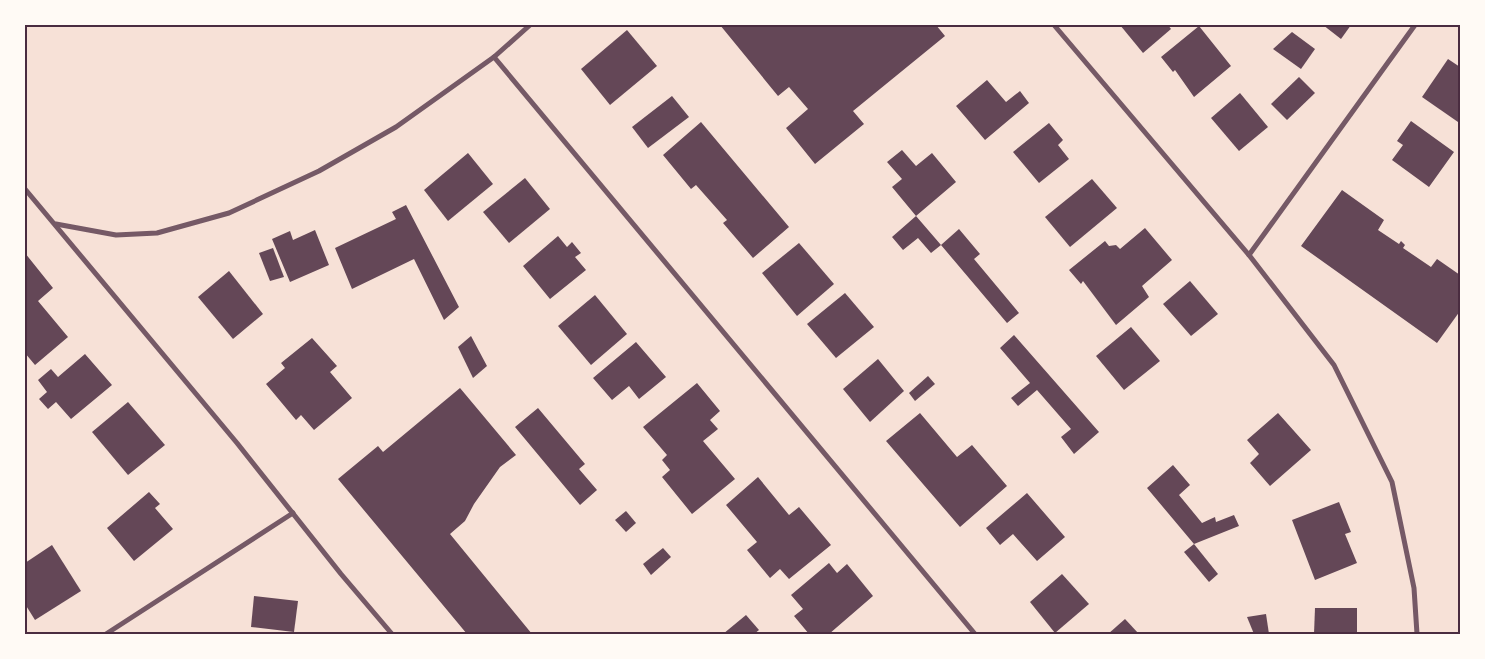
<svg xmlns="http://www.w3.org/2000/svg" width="1485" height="659" viewBox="0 0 1485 659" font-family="'Archivo Narrow',sans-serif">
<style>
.building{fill:#644757}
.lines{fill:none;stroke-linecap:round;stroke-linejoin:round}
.minor{stroke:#755966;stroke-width:5}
.neatline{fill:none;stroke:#4a2c40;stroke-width:2}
</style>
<rect width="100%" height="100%" fill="#f7e1d7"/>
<g class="building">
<path d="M 720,25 L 936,25 L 945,36 L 853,111 L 864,124 L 815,164 L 786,128 L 808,109 L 789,87 L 778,96 Z"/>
<path d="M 1120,25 L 1168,25 L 1171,29 L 1143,53 Z"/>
<path d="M 1323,25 L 1351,25 L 1341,39 Z"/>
<path d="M 1199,26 L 1231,66 L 1194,97 L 1175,70 L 1173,72 L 1161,57 Z"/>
<path d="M 627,30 L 657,66 L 610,105 L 581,69 Z"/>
<path d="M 1292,32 L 1315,49 L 1301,69 L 1273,49 Z"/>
<path d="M 1448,59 L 1460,67 L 1460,119 L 1458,122 L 1422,97 Z"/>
<path d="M 1299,77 L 1315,93 L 1287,120 L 1271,104 Z"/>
<path d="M 987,80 L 1006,102 L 1020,91 L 1029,103 L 985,140 L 956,106 Z"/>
<path d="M 1240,93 L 1268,127 L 1239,151 L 1211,118 Z"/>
<path d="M 672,96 L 689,117 L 648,148 L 632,127 Z"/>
<path d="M 1411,121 L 1454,152 L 1429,187 L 1392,160 L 1403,145 L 1397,141 Z"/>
<path d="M 701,122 L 789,227 L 753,258 L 723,223 L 727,220 L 696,185 L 691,189 L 663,155 Z"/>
<path d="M 1049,123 L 1063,140 L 1058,145 L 1069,159 L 1039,183 L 1013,152 Z"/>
<path d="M 902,150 L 916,166 L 932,153 L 956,182 L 916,216 L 892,187 L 902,179 L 887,162 Z"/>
<path d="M 468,153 L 493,184 L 448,221 L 424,190 Z"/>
<path d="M 525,178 L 550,209 L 509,243 L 483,212 Z"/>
<path d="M 1092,179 L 1117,208 L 1070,247 L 1045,217 Z"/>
<path d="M 1342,190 L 1384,220 L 1378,230 L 1399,244 L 1401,241 L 1405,245 L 1403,248 L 1431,267 L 1437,259 L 1460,275 L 1460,311 L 1437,343 L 1301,246 Z"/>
<path d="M 406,205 L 459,307 L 444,320 L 414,259 L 352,289 L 335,248 L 396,219 L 392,212 Z"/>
<path d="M 916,216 L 941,245 L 931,253 L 918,238 L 903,250 L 892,237 Z"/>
<path d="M 1145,228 L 1172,260 L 1142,286 L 1149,297 L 1116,325 L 1083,281 L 1081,284 L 1069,270 L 1105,241 L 1109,246 L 1116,245 L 1120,249 Z"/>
<path d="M 959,229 L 980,254 L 974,259 L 1019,313 L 1007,323 L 941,245 Z"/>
<path d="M 315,230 L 329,265 L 290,282 L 272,239 L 290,231 L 293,240 Z"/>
<path d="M 558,236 L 567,247 L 572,242 L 581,253 L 575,257 L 586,270 L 550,299 L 523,266 Z"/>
<path d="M 799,243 L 834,284 L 797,316 L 762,273 Z"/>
<path d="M 273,248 L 284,277 L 270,281 L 259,253 Z"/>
<path d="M 25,253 L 53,288 L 38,301 L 68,337 L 35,365 L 25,353 Z"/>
<path d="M 229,271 L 263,314 L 233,339 L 198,297 Z"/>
<path d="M 1190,281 L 1218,314 L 1191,336 L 1163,304 Z"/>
<path d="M 845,293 L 874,327 L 836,358 L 807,324 Z"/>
<path d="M 595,295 L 627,334 L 591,365 L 558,326 Z"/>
<path d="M 1131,327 L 1160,361 L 1124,390 L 1096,356 Z"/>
<path d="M 1014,335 L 1099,432 L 1074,454 L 1061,437 L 1071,429 L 1037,390 L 1018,406 L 1011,398 L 1030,383 L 1000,348 Z"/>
<path d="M 471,336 L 487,366 L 473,378 L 458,347 Z"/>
<path d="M 312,338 L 337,366 L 330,372 L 352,398 L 314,430 L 301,415 L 296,420 L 266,384 L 285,368 L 281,363 Z"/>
<path d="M 636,342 L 666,377 L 639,399 L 629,386 L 612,400 L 593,378 Z"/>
<path d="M 85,354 L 112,385 L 71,419 L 56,402 L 48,409 L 39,399 L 47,392 L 38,380 L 51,369 L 58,377 Z"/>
<path d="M 878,359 L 904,391 L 870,422 L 843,389 Z"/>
<path d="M 928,376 L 935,384 L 915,401 L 909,393 Z"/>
<path d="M 697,383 L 720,411 L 710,420 L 718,429 L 703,441 L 735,479 L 692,514 L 662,477 L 670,470 L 662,460 L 667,455 L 643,427 Z"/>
<path d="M 460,388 L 516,455 L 500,467 L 474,504 L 465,521 L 450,534 L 532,634 L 467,634 L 338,479 L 378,446 L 383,452 Z"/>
<path d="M 128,402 L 165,445 L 128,475 L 92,432 Z"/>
<path d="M 538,408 L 585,464 L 579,469 L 597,490 L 580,505 L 515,427 Z"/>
<path d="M 920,413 L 957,457 L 972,445 L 1007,486 L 960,527 L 886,441 Z"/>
<path d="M 1278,413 L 1311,450 L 1270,486 L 1250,463 L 1259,454 L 1247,440 Z"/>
<path d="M 1173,465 L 1190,485 L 1179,495 L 1202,523 L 1215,517 L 1216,522 L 1234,515 L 1239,526 L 1194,544 L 1147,488 Z"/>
<path d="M 758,477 L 789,515 L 799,507 L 831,545 L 789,579 L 780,569 L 770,578 L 747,550 L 757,542 L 726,505 Z"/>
<path d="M 149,492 L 160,504 L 155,508 L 173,529 L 134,561 L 107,528 Z"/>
<path d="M 1027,493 L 1065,537 L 1037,561 L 1013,534 L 1000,545 L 986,528 Z"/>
<path d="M 1339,502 L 1351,532 L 1345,534 L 1357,563 L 1315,580 L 1292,520 Z"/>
<path d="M 626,511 L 636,523 L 626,532 L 615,520 Z"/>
<path d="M 1194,544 L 1218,574 L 1209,582 L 1184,552 Z"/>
<path d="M 52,545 L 81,591 L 35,620 L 25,604 L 25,563 Z"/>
<path d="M 663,548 L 671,557 L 651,575 L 643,564 Z"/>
<path d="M 829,563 L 837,573 L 847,564 L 873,596 L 829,634 L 809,634 L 794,616 L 803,609 L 791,595 Z"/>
<path d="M 1062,574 L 1089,604 L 1055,633 L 1030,602 Z"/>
<path d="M 254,596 L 298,601 L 294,632 L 251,627 Z"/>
<path d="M 1315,608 L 1357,608 L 1357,634 L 1314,634 Z"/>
<path d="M 1266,614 L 1269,634 L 1254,634 L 1247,617 Z"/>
<path d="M 746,615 L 759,630 L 754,634 L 723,634 Z"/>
<path d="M 1125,619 L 1139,634 L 1108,634 Z"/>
</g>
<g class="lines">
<g class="minor">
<path d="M 1054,25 L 1249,255 L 1334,365 L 1392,482 L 1414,588 L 1417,634"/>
<path d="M 494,57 L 975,634"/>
<path d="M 25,189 L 237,443 L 341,574 L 392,634"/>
<path d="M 56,224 L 116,235 L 157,233 L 229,213 L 319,171 L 396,127 L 494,57 L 530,25"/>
<path d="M 1249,255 L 1415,25"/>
<path d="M 106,634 L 293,513"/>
</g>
</g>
<rect width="1485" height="659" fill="none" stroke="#fffaf5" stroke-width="52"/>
<rect x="26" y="26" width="1433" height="607" class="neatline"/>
</svg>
